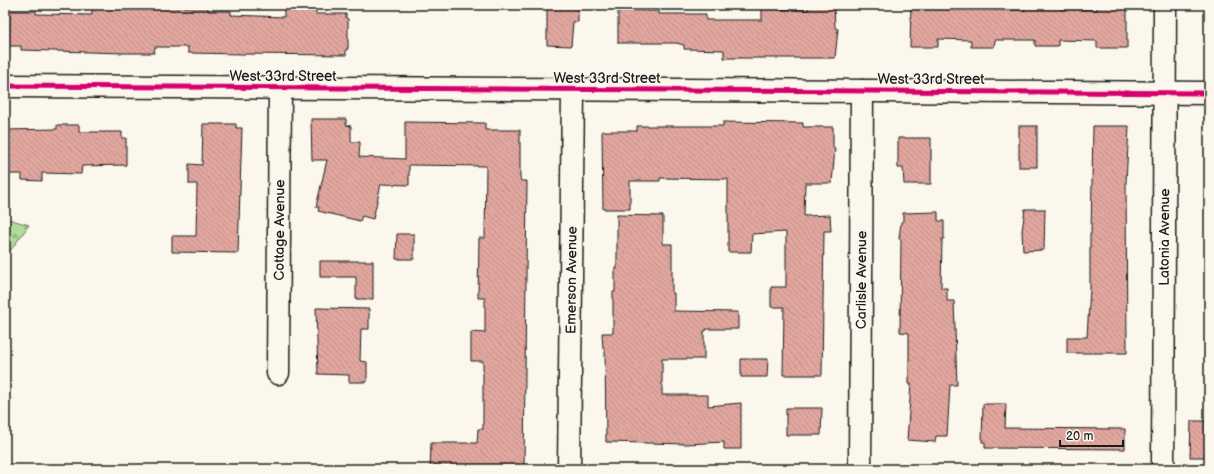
<svg xmlns="http://www.w3.org/2000/svg" width="1214" height="474" viewBox="0 0 1214 474" font-family="'Balsamiq Sans',sans-serif">
<style>
.forest{fill:url(#forest-firs);stroke:#667c5a}
.building{fill:url(#building-back-hatch);stroke:#1c1c1c}
.lines{fill:none;stroke-linecap:round;stroke-linejoin:round}
.street-casing{stroke:#1c1c1c;stroke-width:25}
.secondary-casing{stroke:#1c1c1c;stroke-width:25}
.street{stroke:#fbf7ec;stroke-width:22}
.secondary{stroke:#fbf7ec;stroke-width:22}
.cycleway-casing{stroke:#fbf7ec;stroke-width:8}
.cycleway{stroke:#d6006c;stroke-width:5}
.labels{text-anchor:middle;dominant-baseline:central;stroke-width:3;stroke-linejoin:round;paint-order:stroke}
.street-label{font-size:14px;fill:#1c1c1c;stroke:#fbf7ec}
</style>
<defs>
<pattern id="forest-firs" width="22" height="20" patternUnits="userSpaceOnUse"><rect width="22" height="20" fill="#b0db98"/><path d="M5 1l3.5 6h-7zM16 11l3.5 6h-7z" fill="#97bb82"/></pattern>
<pattern id="building-back-hatch" width="6" height="6" patternUnits="userSpaceOnUse"><rect width="6" height="6" fill="#e1a79f"/><path d="M-1 5l2 2M0 0l6 6M5-1l2 2" fill="none" stroke="#c08f88"/></pattern>
</defs>
<rect width="100%" height="100%" fill="#fbf7ec"/>
<filter id="ink" filterUnits="userSpaceOnUse"><feTurbulence type="fractalNoise" baseFrequency=".025" numOctaves="2"/><feDisplacementMap in="SourceGraphic" scale="8" xChannelSelector="R" yChannelSelector="G"/><feConvolveMatrix kernelMatrix="1 2 1 2 8 2 1 2 1" color-interpolation-filters="sRGB"/></filter>
<g filter="url(#ink)">
<path class="forest" d="M 5,218 L 29,225 L 5,258 Z"/>
<g class="building">
<path d="M 92,5 L 184,5 L 184,7 L 208,7 L 208,11 L 231,11 L 231,15 L 284,17 L 284,5 L 316,5 L 316,14 L 346,14 L 346,18 L 348,19 L 348,49 L 346,49 L 346,55 L 243,54 L 188,53 L 188,47 L 155,47 L 154,53 L 123,53 L 21,50 L 21,46 L 9,46 L 10,11 L 36,11 L 36,14 L 92,15 Z"/>
<path d="M 547,5 L 578,5 L 578,22 L 573,22 L 571,46 L 547,45 Z"/>
<path d="M 808,5 L 834,5 L 835,28 L 838,29 L 835,58 L 724,58 L 724,50 L 684,49 L 684,45 L 676,43 L 618,43 L 618,10 L 659,11 L 659,14 L 706,14 L 706,20 L 762,20 L 762,9 L 808,10 Z"/>
<path d="M 911,5 L 939,5 L 939,9 L 1017,10 L 1025,10 L 1025,5 L 1060,5 L 1060,9 L 1097,10 L 1097,5 L 1127,5 L 1127,48 L 1097,48 L 1097,41 L 1058,40 L 1058,46 L 1035,46 L 1035,40 L 995,40 L 994,47 L 971,47 L 971,40 L 938,39 L 938,47 L 910,47 Z"/>
<path d="M 311,119 L 346,119 L 346,125 L 351,126 L 351,142 L 360,142 L 359,157 L 405,159 L 405,122 L 485,123 L 485,130 L 520,130 L 520,178 L 521,181 L 527,181 L 524,469 L 430,469 L 431,443 L 477,443 L 478,429 L 483,429 L 483,361 L 471,361 L 471,332 L 485,333 L 485,298 L 478,298 L 479,238 L 485,238 L 486,166 L 409,165 L 409,185 L 381,184 L 373,219 L 362,216 L 360,221 L 318,211 L 319,207 L 316,207 L 327,160 L 312,160 Z"/>
<path d="M 723,122 L 803,123 L 803,127 L 833,127 L 833,148 L 835,148 L 832,183 L 805,183 L 804,216 L 830,215 L 831,231 L 824,231 L 822,375 L 783,375 L 784,307 L 771,307 L 771,287 L 786,287 L 786,232 L 752,234 L 751,252 L 728,252 L 728,179 L 660,178 L 660,181 L 630,181 L 630,209 L 603,209 L 602,131 L 637,131 L 637,126 L 723,126 Z"/>
<path d="M 203,124 L 236,124 L 236,128 L 242,128 L 238,253 L 172,252 L 172,236 L 196,236 L 197,184 L 189,184 L 189,164 L 202,165 Z"/>
<path d="M 57,125 L 79,125 L 79,132 L 122,132 L 122,138 L 126,138 L 126,165 L 82,166 L 81,174 L 42,173 L 42,181 L 22,180 L 22,174 L 6,174 L 5,130 L 57,129 Z"/>
<rect x="1019" y="126" width="18" height="41"/>
<path d="M 1093,126 L 1129,126 L 1126,182 L 1127,353 L 1067,353 L 1067,337 L 1087,337 L 1090,288 L 1090,234 L 1091,234 Z"/>
<path d="M 898,138 L 931,138 L 931,184 L 904,184 L 903,168 L 898,168 Z"/>
<path d="M 1025,209 L 1045,209 L 1044,250 L 1023,251 L 1022,231 Z"/>
<path d="M 938,212 L 938,221 L 944,221 L 944,239 L 942,239 L 941,288 L 947,288 L 947,301 L 954,301 L 957,385 L 950,385 L 947,436 L 936,436 L 935,442 L 907,440 L 911,384 L 909,384 L 909,333 L 900,332 L 901,239 L 899,239 L 901,222 L 903,221 L 903,213 Z"/>
<path d="M 617,215 L 663,216 L 663,244 L 672,244 L 672,293 L 674,293 L 674,311 L 738,312 L 738,329 L 706,329 L 706,331 L 704,331 L 704,359 L 662,359 L 662,395 L 708,395 L 708,406 L 741,403 L 741,449 L 724,449 L 724,442 L 687,444 L 606,442 L 605,349 L 603,349 L 602,333 L 613,333 L 613,292 L 615,292 L 615,269 L 617,269 Z"/>
<path d="M 397,234 L 414,234 L 414,259 L 396,259 Z"/>
<path d="M 320,261 L 373,261 L 373,299 L 356,299 L 356,277 L 320,277 Z"/>
<path d="M 316,308 L 369,309 L 369,329 L 361,329 L 360,361 L 367,362 L 367,382 L 349,382 L 349,375 L 318,374 Z"/>
<path d="M 741,359 L 768,359 L 767,377 L 741,377 Z"/>
<path d="M 983,404 L 1006,404 L 1005,428 L 1125,429 L 1125,449 L 985,448 L 985,442 L 982,442 Z"/>
<path d="M 786,408 L 822,408 L 821,435 L 786,435 Z"/>
<path d="M 1191,421 L 1209,421 L 1209,457 L 1190,457 Z"/>
</g>
<g class="lines">
<g class="street-casing">
<g id="street">
<path d="M 5,86 L 1209,93"/>
<path id="s1" d="M 278,373 L 280,88"/>
<path id="s2" d="M 569,469 L 573,90"/>
<path id="s3" d="M 860,469 L 862,91"/>
</g>
</g>
<g class="secondary-casing">
<g id="secondary">
<path id="s4" d="M 1163,469 L 1165,5"/>
</g>
</g>
<use href="#street" class="street"/>
<use href="#secondary" class="secondary"/>
<g class="cycleway-casing">
<path id="cycleway" d="M 5,86 L 1209,93"/>
</g>
<use href="#cycleway" class="cycleway"/>
</g>
</g>
<g class="labels">
<g class="street-label">
<text x="283" y="76">West 33rd Street</text>
<text x="607" y="78">West 33rd Street</text>
<text x="931" y="79">West 33rd Street</text>
<text stroke="none"><textPath href="#s1" startOffset="143">Cottage Avenue</textPath></text>
<text stroke="none"><textPath href="#s4" startOffset="232">Latonia Avenue</textPath></text>
<text stroke="none"><textPath href="#s2" startOffset="189">Emerson Avenue</textPath></text>
<text stroke="none"><textPath href="#s3" startOffset="189">Carlisle Avenue</textPath></text>
</g>
</g>
<rect width="1214" height="474" fill="none" stroke="#fbf7ec" stroke-width="20"/>
<rect x="10" y="10" width="1194" height="454" fill="none" stroke="#1c1c1c" stroke-width="1.5" filter="url(#ink)"/>
<path d="M1060 440v6h63v-6" fill="none" stroke="#1c1c1c" stroke-width="2"/>
<text x="1066" y="440" font-size="12" fill="#1c1c1c" stroke="#fbf7ec" stroke-width="3" paint-order="stroke">20 m</text>
</svg>
